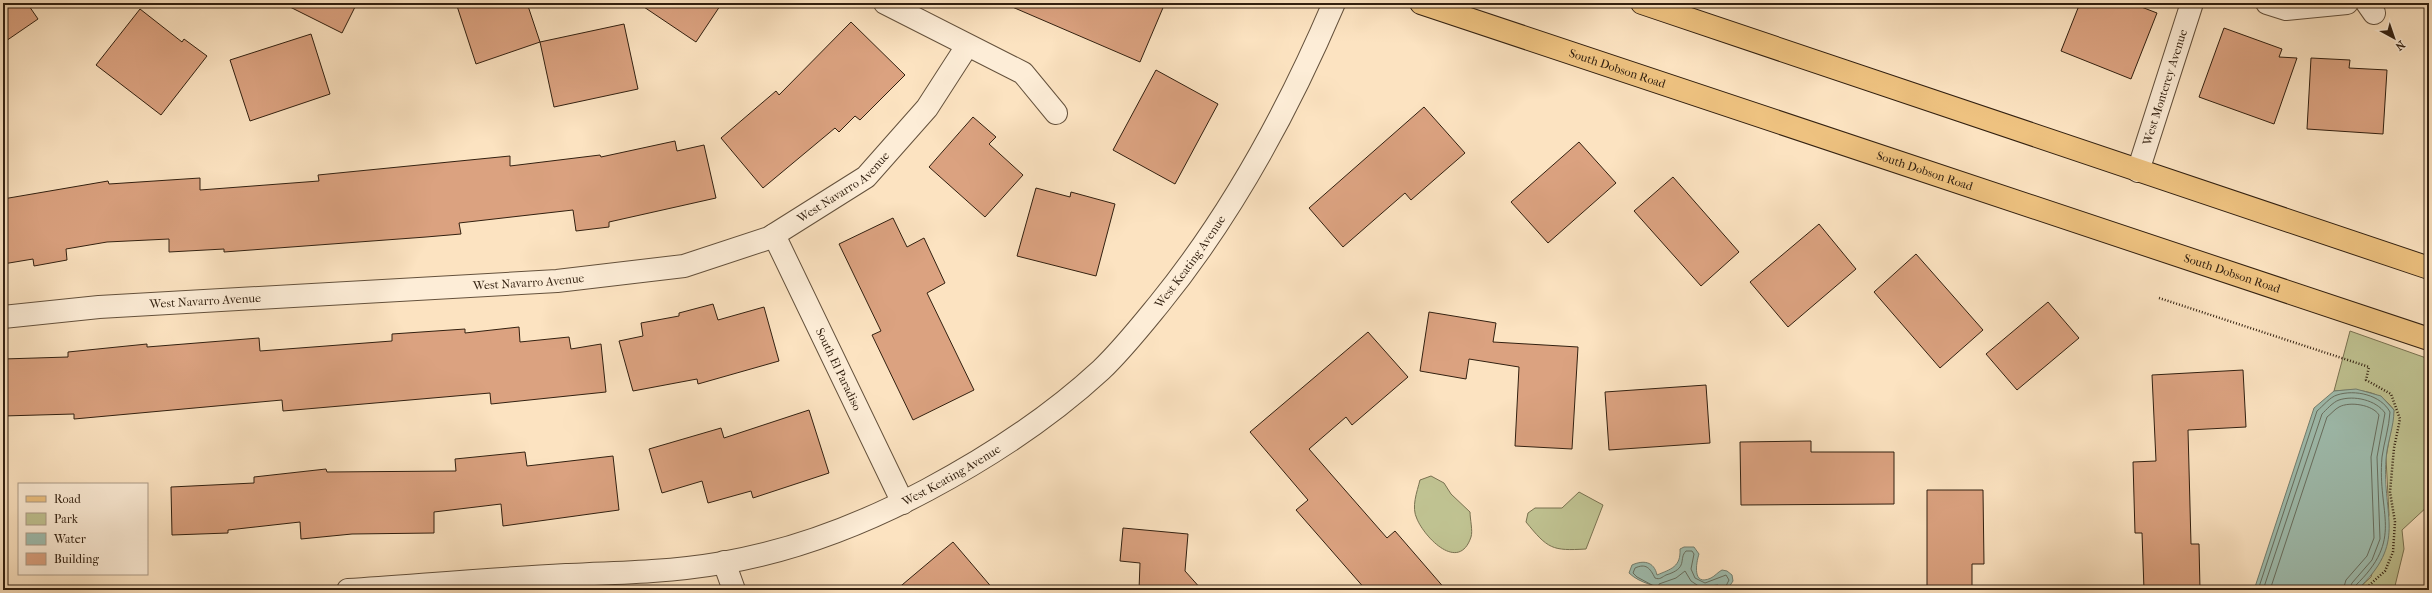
<svg xmlns="http://www.w3.org/2000/svg" width="2432" height="593" viewBox="0 0 2432 593" font-family="'IM FELL French Canon',serif">
<style>
.green{fill:#c0c392;stroke:#797251}
.water{fill:#9fbeb0;stroke:#737f70}
.lines{fill:none;stroke-linecap:round;stroke-linejoin:round}
.shore{stroke:#686f60;stroke-width:1}
.building{fill:#dba280;stroke:#322010}
.minor-casing{stroke:#64513c;stroke-width:24}
.major-casing{stroke:#322010;stroke-width:24}
.path{stroke:#322010;stroke-width:2.5;stroke-dasharray:1 2;stroke-linecap:butt}
.minor{stroke:#fdedd7;stroke-width:22}
.major{stroke:#eec280;stroke-width:22}
.labels{text-anchor:middle;dominant-baseline:central;stroke-width:3;stroke-linejoin:round;paint-order:stroke}
.street-label{font-size:12px;fill:#322010;stroke:#fdedd7}
</style>
<rect width="100%" height="100%" fill="#fce3c1"/>
<filter id="stains"><feTurbulence type="fractalNoise" baseFrequency=".005" numOctaves="4"/><feColorMatrix values="0 0 0 0 .2 0 0 0 0 .09 0 0 0 0 .02 0 0 0 .5 -.17"/></filter>
<radialGradient id="worn" r=".72"><stop offset=".6" stop-color="#630" stop-opacity="0"/><stop offset="1" stop-color="#630" stop-opacity=".3"/></radialGradient>
<g class="green">
<path d="M 2350,331 L 2429,359 L 2429,505 L 2402,530 L 2404,549 L 2394,590 L 2357,590 L 2371,577 L 2389,515 L 2386,458 L 2394,410 C 2379,389 2358,389 2334,391 Z"/>
<path d="M 1431,476 L 1444,483 L 1451,494 L 1470,512 C 1470,519 1473,531 1471,537 C 1459,573 1425,538 1417,519 C 1411,507 1417,492 1420,480 Z"/>
<path d="M 1579,492 L 1603,505 L 1586,549 C 1552,551 1548,549 1526,522 L 1528,513 L 1535,508 L 1562,508 Z"/>
</g>
<g class="water">
<path d="M 2356,389 L 2381,396 L 2394,410 C 2394,427 2387,443 2386,459 C 2382,518 2408,542 2357,590 L 2254,590 L 2314,408 L 2334,391 Z"/>
<path d="M 1684,547 L 1694,547 L 1699,554 C 1696,563 1692,587 1711,578 C 1715,576 1718,572 1722,570 L 1727,571 L 1732,575 L 1733,581 L 1727,590 C 1697,590 1650,593 1629,573 L 1632,565 C 1643,560 1654,561 1657,575 C 1671,569 1681,567 1680,549 Z"/>
</g>
<g class="lines">
<g class="shore">
<path d="M 1654,590 L 1652,585 L 1637,577 L 1633,573 L 1635,568 C 1646,563 1650,568 1655,578 C 1660,580 1662,577 1666,575 C 1689,568 1678,559 1686,551 L 1692,551 L 1694,554 L 1691,569 L 1695,578 L 1705,583 L 1726,575 L 1729,580 L 1724,590"/>
<path d="M 1659,590 L 1659,584 L 1676,578 L 1685,571 L 1691,581 L 1700,587 L 1718,585 L 1719,590"/>
<path d="M 2258,590 L 2317,411 C 2323,406 2330,397 2337,395 C 2355,389 2381,395 2390,412 C 2389,428 2384,442 2382,457 C 2377,515 2405,538 2355,586 L 2354,590"/>
<path d="M 2263,590 L 2322,414 C 2326,410 2333,402 2339,400 C 2354,395 2376,400 2385,413 L 2377,457 L 2380,539 L 2372,560 L 2352,583 L 2349,590"/>
<path d="M 2270,590 L 2327,417 C 2331,414 2335,409 2339,407 C 2350,401 2373,405 2379,415 L 2371,457 L 2374,538 L 2367,556 L 2346,580 L 2343,590"/>
</g>
</g>
<g class="building">
<path d="M 3,3 L 27,3 L 38,19 L 3,43 Z"/>
<path d="M 282,3 L 357,3 L 342,33 Z"/>
<path d="M 456,3 L 527,3 L 540,42 L 476,64 Z"/>
<path d="M 638,3 L 722,3 L 696,42 Z"/>
<path d="M 1003,3 L 1165,3 L 1140,62 Z"/>
<path d="M 2080,3 L 2131,3 L 2157,13 L 2131,79 L 2061,51 Z"/>
<path d="M 140,9 L 182,42 L 184,39 L 207,56 L 161,115 L 96,65 Z"/>
<path d="M 851,22 L 905,75 L 860,120 L 855,116 L 839,132 L 835,128 L 763,188 L 721,138 L 776,91 L 779,95 Z"/>
<path d="M 624,24 L 638,89 L 554,107 L 540,42 Z"/>
<path d="M 2224,28 L 2282,49 L 2279,57 L 2297,58 L 2274,124 L 2199,97 Z"/>
<path d="M 311,34 L 330,94 L 250,121 L 230,60 Z"/>
<path d="M 2311,58 L 2350,60 L 2349,68 L 2387,70 L 2383,134 L 2307,129 Z"/>
<path d="M 1156,70 L 1218,104 L 1175,184 L 1113,150 Z"/>
<path d="M 1424,107 L 1465,153 L 1411,200 L 1405,193 L 1343,247 L 1309,208 Z"/>
<path d="M 973,117 L 996,137 L 989,144 L 1023,175 L 985,217 L 929,167 Z"/>
<path d="M 675,141 L 677,151 L 704,145 L 716,198 L 609,222 L 609,227 L 576,231 L 573,210 L 459,223 L 461,234 L 426,237 L 224,252 L 224,249 L 169,252 L 169,239 L 107,242 L 66,249 L 67,260 L 34,266 L 33,259 L 3,264 L 3,199 L 108,181 L 109,184 L 200,178 L 200,190 L 319,181 L 318,175 L 510,156 L 510,166 L 600,155 L 601,157 Z"/>
<path d="M 1579,142 L 1616,183 L 1548,243 L 1511,202 Z"/>
<path d="M 1673,177 L 1739,252 L 1701,286 L 1634,211 Z"/>
<path d="M 1036,188 L 1070,197 L 1071,192 L 1115,204 L 1096,276 L 1017,256 Z"/>
<path d="M 893,218 L 907,247 L 924,238 L 945,283 L 927,293 L 974,390 L 913,420 L 872,335 L 881,331 L 839,244 Z"/>
<path d="M 1819,224 L 1856,269 L 1788,327 L 1750,282 Z"/>
<path d="M 1916,254 L 1983,330 L 1940,368 L 1874,292 Z"/>
<path d="M 2048,302 L 2079,338 L 2017,390 L 1986,354 Z"/>
<path d="M 713,304 L 718,320 L 764,307 L 779,361 L 698,384 L 697,379 L 633,391 L 619,341 L 643,336 L 641,323 L 679,316 L 679,313 Z"/>
<path d="M 1429,312 L 1496,323 L 1493,342 L 1578,347 L 1572,449 L 1515,446 L 1519,367 L 1469,359 L 1466,379 L 1420,371 Z"/>
<path d="M 519,327 L 520,342 L 569,337 L 571,349 L 601,344 L 606,392 L 491,404 L 490,393 L 283,411 L 282,400 L 74,419 L 74,414 L 3,416 L 3,359 L 68,357 L 68,352 L 147,344 L 147,347 L 259,338 L 260,351 L 392,341 L 392,334 L 465,329 L 465,333 Z"/>
<path d="M 1368,332 L 1408,377 L 1352,425 L 1346,417 L 1309,449 L 1387,538 L 1395,531 L 1446,590 L 1366,590 L 1296,510 L 1308,500 L 1250,432 Z"/>
<path d="M 2243,370 L 2246,427 L 2188,430 L 2191,544 L 2199,544 L 2200,590 L 2144,590 L 2142,533 L 2135,533 L 2133,462 L 2156,461 L 2152,375 Z"/>
<path d="M 1706,385 L 1710,443 L 1609,450 L 1605,392 Z"/>
<path d="M 809,410 L 829,473 L 753,498 L 751,491 L 708,503 L 702,481 L 662,493 L 649,449 L 721,428 L 724,438 Z"/>
<path d="M 1811,441 L 1811,452 L 1894,452 L 1894,504 L 1741,505 L 1740,442 Z"/>
<path d="M 525,452 L 527,466 L 613,456 L 619,510 L 503,526 L 501,504 L 434,512 L 434,533 L 352,534 L 301,539 L 300,522 L 228,530 L 228,533 L 172,535 L 171,487 L 254,483 L 254,477 L 326,469 L 327,472 L 456,471 L 455,459 Z"/>
<path d="M 1927,490 L 1983,490 L 1984,564 L 1972,564 L 1972,590 L 1927,590 Z"/>
<path d="M 1123,528 L 1188,534 L 1185,571 L 1202,590 L 1139,590 L 1140,563 L 1120,561 Z"/>
<path d="M 953,542 L 994,590 L 896,590 Z"/>
</g>
<g class="lines">
<g class="minor-casing">
<g id="minor">
<path d="M 885,3 L 1023,73 L 1056,113"/>
<path d="M 2267,3 L 2286,9 L 2347,3"/>
<path d="M 2367,3 L 2374,13"/>
<path id="s1" d="M 2138,171 L 2192,3"/>
<path id="s2" d="M 774,235 L 903,503"/>
<path id="s3" d="M 3,317 L 99,307 L 557,281 L 684,266 L 769,238 L 866,177 L 927,108 L 967,46"/>
<path d="M 724,562 L 734,590"/>
<path id="s4" d="M 348,590 C 421,585 494,579 566,575 C 619,573 670,572 722,563 C 793,551 863,524 927,490 C 989,457 1049,418 1101,370 C 1122,350 1141,326 1159,304 C 1233,213 1288,111 1334,3"/>
</g>
</g>
<g class="major-casing">
<g id="major">
<path id="s5" d="M 1421,3 L 2429,339"/>
<path d="M 1642,3 L 2429,268"/>
</g>
</g>
<path class="path" d="M 2159,298 L 2369,367 L 2366,380 L 2391,394 L 2400,419 L 2394,448 L 2390,492 L 2395,522 L 2393,552 L 2385,571 L 2364,590"/>
<use href="#minor" class="minor"/>
<use href="#major" class="major"/>
</g>
<g class="labels">
<g class="street-label">
<text stroke="none"><textPath href="#s5" startOffset="207">South Dobson Road</textPath></text>
<text stroke="none"><textPath href="#s1" startOffset="88">West Monterey Avenue</textPath></text>
<text stroke="none"><textPath href="#s5" startOffset="531">South Dobson Road</textPath></text>
<text stroke="none"><textPath href="#s3" startOffset="863">West Navarro Avenue</textPath></text>
<text stroke="none"><textPath href="#s4" startOffset="946">West Keating Avenue</textPath></text>
<text stroke="none"><textPath href="#s5" startOffset="855">South Dobson Road</textPath></text>
<text stroke="none"><textPath href="#s3" startOffset="527">West Navarro Avenue</textPath></text>
<text stroke="none"><textPath href="#s3" startOffset="203">West Navarro Avenue</textPath></text>
<text stroke="none"><textPath href="#s2" startOffset="149">South El Paradiso</textPath></text>
<text stroke="none"><textPath href="#s4" startOffset="622">West Keating Avenue</textPath></text>
</g>
</g>
<rect width="2432" height="593" fill="none" stroke="#fce3c1" stroke-width="16"/>
<rect x="4" y="4" width="2424" height="585" fill="none" stroke="#322010" stroke-width="2"/>
<rect x="8" y="8" width="2416" height="577" fill="none" stroke="#322010"/>
<rect x="18" y="483" width="130" height="92" fill="#fdedd7" stroke="#ac9b87"/>
<rect x="26" y="496" width="20" height="6" fill="#eec280" stroke="#ac9b87"/>
<text x="54" y="503" font-size="12" fill="#322010">Road</text>
<rect x="26" y="513" width="20" height="12" fill="#c0c392" stroke="#ac9b87"/>
<text x="54" y="523" font-size="12" fill="#322010">Park</text>
<rect x="26" y="533" width="20" height="12" fill="#9fbeb0" stroke="#ac9b87"/>
<text x="54" y="543" font-size="12" fill="#322010">Water</text>
<rect x="26" y="553" width="20" height="12" fill="#dba280" stroke="#ac9b87"/>
<text x="54" y="563" font-size="12" fill="#322010">Building</text>
<g transform="translate(2394 38) rotate(140)" stroke="#fdedd7" stroke-width="3" paint-order="stroke">
<path d="M0-3L7 15L0 10L-7 15Z" fill="#322010"/>
<text y="-6" font-size="11" font-weight="bold" text-anchor="middle" fill="#322010">N</text>
</g>
<rect width="100%" height="100%" filter="url(#stains)"/>
<rect width="100%" height="100%" fill="url(#worn)"/>
</svg>
